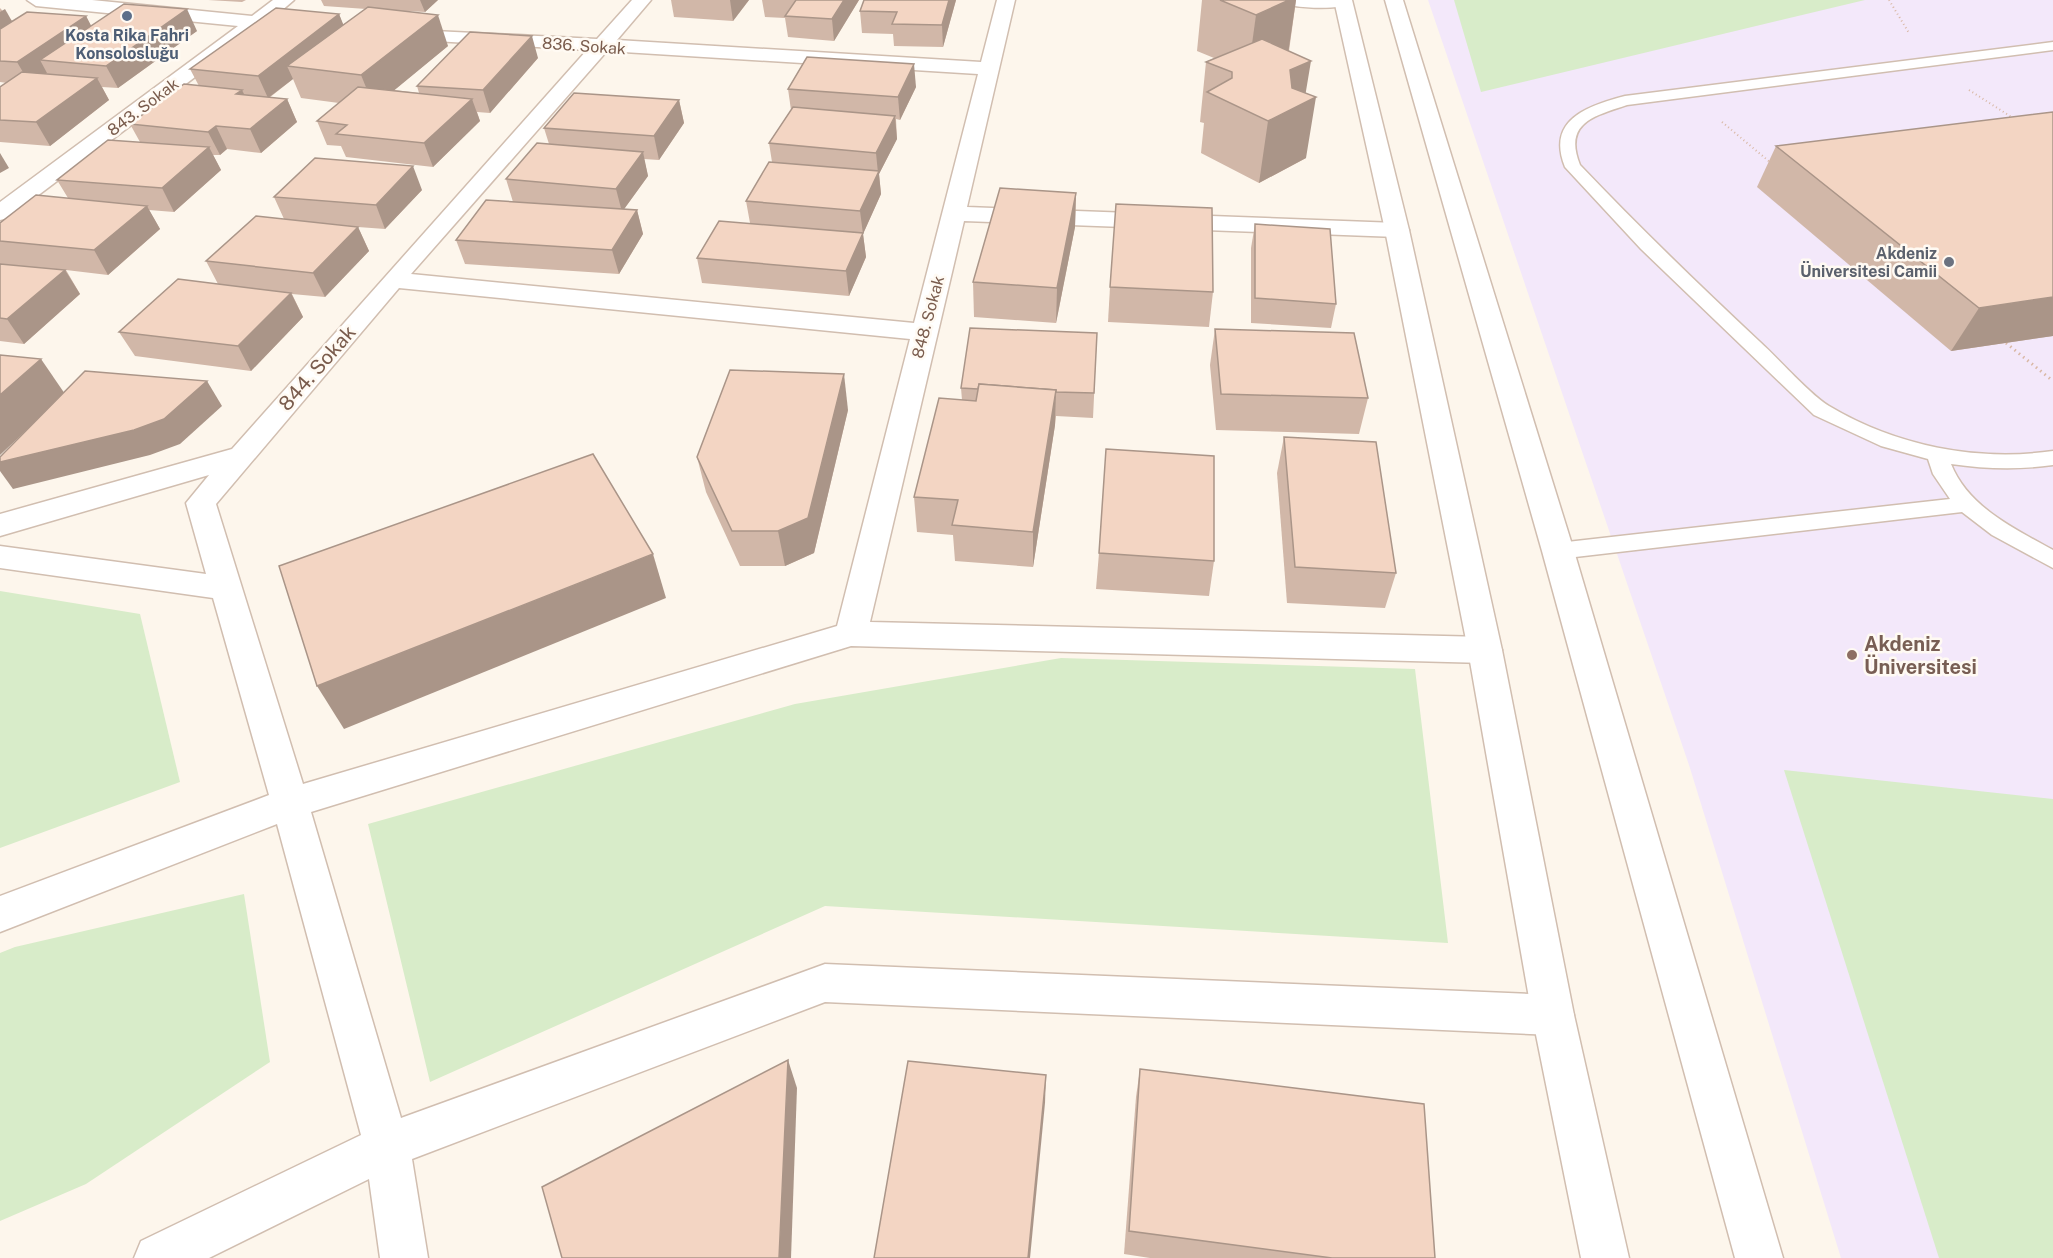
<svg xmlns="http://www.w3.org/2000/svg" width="2053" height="1258" viewBox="0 0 2053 1258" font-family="'Public Sans',sans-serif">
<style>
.education{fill:#f3e8fa}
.green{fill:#d8ecc9}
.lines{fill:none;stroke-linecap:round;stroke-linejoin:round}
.service-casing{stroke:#d1beb0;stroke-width:3}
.minor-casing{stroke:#d1beb0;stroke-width:3}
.tertiary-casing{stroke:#d1beb0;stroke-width:3}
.path-far1{stroke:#d9b8a5;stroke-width:2;stroke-dasharray:1 3;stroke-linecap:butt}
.path{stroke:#d9b8a5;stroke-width:3;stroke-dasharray:1.5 4;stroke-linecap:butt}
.service{fill:#fff;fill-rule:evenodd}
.minor{fill:#fff;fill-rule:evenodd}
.tertiary{fill:#fff;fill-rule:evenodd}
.wall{fill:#d1b7a8}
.shaded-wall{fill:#aa9588}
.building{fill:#f3d5c3;stroke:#aa9588;stroke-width:1.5}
.service-dot{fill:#5c6f8a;stroke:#fffaf3;stroke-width:2}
.worship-dot{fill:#6b7280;stroke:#fffaf3;stroke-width:2}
.education-dot{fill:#8d6e63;stroke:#fffaf3;stroke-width:2}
.labels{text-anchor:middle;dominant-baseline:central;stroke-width:5;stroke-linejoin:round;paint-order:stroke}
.far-service-label{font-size:16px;font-weight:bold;fill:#4e5e75;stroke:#fffaf3}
.far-street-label{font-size:16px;fill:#7a5c4d;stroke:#fffaf3}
.far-worship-label{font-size:16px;font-weight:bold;fill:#5b616d;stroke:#fffaf3;text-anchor:end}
.street-label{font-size:20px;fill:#7a5c4d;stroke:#fffaf3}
.education-label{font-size:20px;font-weight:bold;fill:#785e54;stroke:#fffaf3;text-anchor:start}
</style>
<rect width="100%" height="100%" fill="#fdf6ec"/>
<path class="education" d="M 1428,0 L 2053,0 L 2053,1258 L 1841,1258 L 1689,765 Z"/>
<g class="green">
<path d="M 1454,0 L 1865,0 L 1481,92 Z"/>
<path d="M 0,591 L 140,614 L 180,782 L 0,848 Z"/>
<path d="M 1061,658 L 1415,669 L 1448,943 L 825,906 L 430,1082 L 368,824 L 795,704 Z"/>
<path d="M 1784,770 L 2053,799 L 2053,1258 L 1939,1258 Z"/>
<path d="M 244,894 L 270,1062 L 86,1184 L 0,1221 L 0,953 L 15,947 Z"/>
</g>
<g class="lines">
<g class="service-casing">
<path id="service" d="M 2053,42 L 2053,50 L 1627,105 C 1594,116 1563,123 1580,165 C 1638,226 1698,284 1759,341 C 1778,358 1809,394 1829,406 C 1896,446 1977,462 2053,451 L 2053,465 C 2018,470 1986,469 1951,464 C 1968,507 2015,529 2053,550 L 2053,568 L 1992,535 L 1962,512 L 1558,559 L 1550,557 L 1547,551 L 1550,545 L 1558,543 L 1950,499 L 1933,474 L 1928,459 L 1881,446 L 1814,415 L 1641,249 L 1565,167 C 1546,120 1587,106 1625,96 Z"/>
</g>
<g class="minor-casing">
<g id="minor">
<path d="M 27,0 L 92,0 L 252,16 L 273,0 L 294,0 L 273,18 L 299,20 L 309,26 L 299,32 L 260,28 L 8,218 L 0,220 L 0,202 L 238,26 L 36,6 Z"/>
<path d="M 632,0 L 651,0 L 617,40 L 981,62 L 997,0 L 1015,0 L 967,207 L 1397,223 L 1405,225 L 1409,230 L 1405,235 L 1397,237 L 964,221 L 870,622 L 1485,637 L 1497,641 L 1502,650 L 1497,659 L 1485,663 L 851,646 L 311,812 L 401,1118 L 825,964 L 1553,995 L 1568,1001 L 1574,1015 L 1568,1029 L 1553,1035 L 825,1002 L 412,1159 L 428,1258 L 380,1258 L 369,1179 L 209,1258 L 134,1258 L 141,1241 L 361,1135 L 277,824 L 0,932 L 0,896 L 269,795 L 213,598 L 0,568 L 0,546 L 206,574 L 186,503 L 209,475 L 0,536 L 0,514 L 232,449 L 587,50 L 401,39 L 391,33 L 394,29 L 597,39 ZM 607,51 L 978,74 L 914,323 L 411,274 ZM 399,288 L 910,339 L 837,626 L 303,784 L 216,504 Z"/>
<path d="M 1278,0 L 1351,0 L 1352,2 C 1346,11 1284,9 1278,0 Z"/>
</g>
</g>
<g class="tertiary-casing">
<g id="tertiary">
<path d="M 1334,0 L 1352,0 L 1409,230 L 1502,650 L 1574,1015 L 1629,1258 L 1581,1258 L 1532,1015 L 1468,650 L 1385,230 Z"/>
<path d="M 1385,0 L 1403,0 L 1574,551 L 1783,1258 L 1735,1258 L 1542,551 Z"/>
</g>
</g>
<g class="path-far1">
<path d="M 1889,0 L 1909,33"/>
<path d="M 1969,90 L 2013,118"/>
<path d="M 1722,122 L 1771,163"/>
</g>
<path class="path" d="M 2006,343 L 2053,381"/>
<use href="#service" class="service"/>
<use href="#minor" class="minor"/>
<use href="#tertiary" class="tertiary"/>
</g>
<g class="wall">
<path d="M 208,0 L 246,0 L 242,2 Z"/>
<path d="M 321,0 L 438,0 L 425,12 L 407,11 L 448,46 L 394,90 L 419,93 L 417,86 L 538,58 L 490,113 L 477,112 L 480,121 L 433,167 L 346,157 L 341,146 L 327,145 L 317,121 L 339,103 L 301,98 L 293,79 L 269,98 L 287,99 L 297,122 L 261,153 L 227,149 L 220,155 L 213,155 L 221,170 L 174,212 L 149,210 L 160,229 L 108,275 L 66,270 L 80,294 L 24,344 L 0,341 L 0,223 L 68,198 L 57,180 L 140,142 L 130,124 L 199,86 L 190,69 L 339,14 L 343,25 L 366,9 L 324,6 Z"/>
<path d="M 671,0 L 749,0 L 733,21 L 674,17 Z"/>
<path d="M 762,0 L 859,0 L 834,41 L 788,37 L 785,18 L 765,17 Z"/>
<path d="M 956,0 L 943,47 L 894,46 L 893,34 L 862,33 L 860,11 Z"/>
<path d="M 1202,0 L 1296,0 L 1289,51 L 1305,93 L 1306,158 L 1259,183 L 1201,153 L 1204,123 L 1200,122 L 1206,62 L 1214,58 L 1197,51 Z"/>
<path d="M 0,8 L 12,21 L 86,16 L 91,26 L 197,31 L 118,88 L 102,87 L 109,100 L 50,146 L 0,142 L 0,87 L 7,83 L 0,82 Z"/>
<path d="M 916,87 L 900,120 L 896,119 L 897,139 L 879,174 L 881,194 L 863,234 L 866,257 L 849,296 L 702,283 L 697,258 L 750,223 L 746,201 L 772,162 L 769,143 L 791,110 L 788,89 Z"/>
<path d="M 679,100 L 684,123 L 659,160 L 644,159 L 648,176 L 624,209 L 637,210 L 643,234 L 619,274 L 465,264 L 456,240 L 513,202 L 506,179 L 549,144 L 544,128 Z"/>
<path d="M 1776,146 L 2053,336 L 1951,351 L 1757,187 Z"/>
<path d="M 422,190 L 385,229 L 358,227 L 369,251 L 325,297 L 292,294 L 303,317 L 251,371 L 135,356 L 119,332 L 218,284 L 206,261 L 284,219 L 274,197 Z"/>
<path d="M 1076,193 L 1075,227 L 1056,323 L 974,317 L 973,282 Z"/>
<path d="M 1255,224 L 1336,304 L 1331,328 L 1251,323 L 1251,248 Z"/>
<path d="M 1110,287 L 1213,292 L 1209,327 L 1108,322 Z"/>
<path d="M 1215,329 L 1368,398 L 1359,434 L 1216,430 L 1210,365 Z"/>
<path d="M 1097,333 L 1093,418 L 1056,416 L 1055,425 L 1033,567 L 955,561 L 953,535 L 917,532 L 914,497 L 962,400 L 961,388 Z"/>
<path d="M 848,410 L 814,553 L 785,566 L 740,566 L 706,492 L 697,457 Z"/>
<path d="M 1284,437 L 1396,573 L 1385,608 L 1287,603 L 1277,473 Z"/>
<path d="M 1099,553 L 1214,561 L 1209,596 L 1096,589 Z"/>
<path d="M 1140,1069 L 1435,1258 L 1150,1258 L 1124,1254 L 1136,1097 Z"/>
</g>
<g class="shaded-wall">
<path d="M 420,0 L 438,0 L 425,12 Z"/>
<path d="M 730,0 L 749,0 L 733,21 Z"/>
<path d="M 844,0 L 859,0 L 834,41 L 832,19 Z"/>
<path d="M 949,0 L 956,0 L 943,47 L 942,25 Z"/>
<path d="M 1289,0 L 1296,0 L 1288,54 L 1248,73 L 1256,15 Z"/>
<path d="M 5,9 L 17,30 L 0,41 L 0,12 Z"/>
<path d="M 187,9 L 197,31 L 118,88 L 106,66 Z"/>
<path d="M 339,14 L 348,36 L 287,66 L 293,79 L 268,98 L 258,76 Z"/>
<path d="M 438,15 L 448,46 L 374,107 L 361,75 Z"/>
<path d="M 86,16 L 97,37 L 40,60 L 47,73 L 30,84 L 17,62 Z"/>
<path d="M 532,36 L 538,58 L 490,113 L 483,90 Z"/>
<path d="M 1311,61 L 1304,103 L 1316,97 L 1306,158 L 1259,183 L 1268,121 L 1290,70 Z"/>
<path d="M 914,64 L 916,87 L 900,120 L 898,97 Z"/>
<path d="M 97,78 L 109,100 L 50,146 L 36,122 Z"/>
<path d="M 242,90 L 253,112 L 236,94 Z"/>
<path d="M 287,99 L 297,122 L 261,153 L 250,129 Z"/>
<path d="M 472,99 L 480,121 L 433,167 L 424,143 Z"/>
<path d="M 679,100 L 684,123 L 659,160 L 654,136 Z"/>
<path d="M 895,116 L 897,139 L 879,174 L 881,194 L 863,234 L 866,257 L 849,296 L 846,271 L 863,234 L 860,211 L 878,173 L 876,153 Z"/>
<path d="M 216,126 L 227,149 L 220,155 L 208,132 Z"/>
<path d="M 209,147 L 221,170 L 174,212 L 162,188 Z"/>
<path d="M 643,152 L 648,176 L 622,212 L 616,189 Z"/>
<path d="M 0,153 L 9,168 L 0,173 Z"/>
<path d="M 413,166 L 422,190 L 385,229 L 376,205 Z"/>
<path d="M 1076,193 L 1075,227 L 1056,323 L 1057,288 Z"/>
<path d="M 147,206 L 160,229 L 108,275 L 94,250 Z"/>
<path d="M 637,210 L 643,234 L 619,274 L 612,250 Z"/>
<path d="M 358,227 L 369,251 L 325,297 L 313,273 Z"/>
<path d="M 65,270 L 80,294 L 24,344 L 7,319 Z"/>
<path d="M 291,293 L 303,317 L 251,371 L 238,346 Z"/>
<path d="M 2053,297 L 2053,336 L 1951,351 L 1979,308 Z"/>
<path d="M 41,359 L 65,394 L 0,455 L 0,395 Z"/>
<path d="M 844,374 L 848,410 L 814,553 L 785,566 L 778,531 Z"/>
<path d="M 207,381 L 222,406 L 180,444 L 150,455 L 13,489 L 0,471 L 0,462 Z"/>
<path d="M 1056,390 L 1055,425 L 1033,567 L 1033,532 Z"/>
<path d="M 653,554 L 666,598 L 344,729 L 317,686 Z"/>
<path d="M 788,1060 L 797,1088 L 791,1258 L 779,1258 Z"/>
<path d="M 1046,1075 L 1045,1103 L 1030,1258 L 1028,1258 Z"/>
</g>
<g class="building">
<path d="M 796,0 L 844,0 L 832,19 L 785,16 Z"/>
<path d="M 864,0 L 949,0 L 942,25 L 892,24 L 897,12 L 860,11 Z"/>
<path d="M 1220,0 L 1289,0 L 1256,15 Z"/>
<path d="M 124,4 L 187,9 L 106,66 L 40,60 Z"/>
<path d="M 368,7 L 438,15 L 361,75 L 287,66 Z"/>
<path d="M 276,8 L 339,14 L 258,76 L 190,69 Z"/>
<path d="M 27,12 L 86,16 L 17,62 L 0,61 L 0,29 Z"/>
<path d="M 470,32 L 532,36 L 483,90 L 417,86 Z"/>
<path d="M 1262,39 L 1311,61 L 1290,70 L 1292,88 L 1316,97 L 1268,121 L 1207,92 L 1232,78 L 1232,72 L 1206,62 Z"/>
<path d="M 807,57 L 914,64 L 898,97 L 788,89 Z"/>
<path d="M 22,72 L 97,78 L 36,122 L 0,120 L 0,87 Z"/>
<path d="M 184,84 L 242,90 L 236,94 L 287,99 L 250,129 L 216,126 L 208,132 L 130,124 Z"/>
<path d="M 358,87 L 472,99 L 424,143 L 336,134 L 347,125 L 317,121 Z"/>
<path d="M 574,93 L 679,100 L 654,136 L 544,128 Z"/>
<path d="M 793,107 L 895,116 L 876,153 L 769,143 Z"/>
<path d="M 2053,112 L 2053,297 L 1979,308 L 1776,146 Z"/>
<path d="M 108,140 L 209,147 L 162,188 L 57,180 Z"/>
<path d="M 537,143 L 643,152 L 616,189 L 506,179 Z"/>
<path d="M 315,158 L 413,166 L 376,205 L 274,197 Z"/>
<path d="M 769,162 L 879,171 L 860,211 L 746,201 Z"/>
<path d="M 1000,188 L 1076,193 L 1057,288 L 973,282 Z"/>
<path d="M 36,195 L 147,206 L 94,250 L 0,241 L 0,223 Z"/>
<path d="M 486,200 L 637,210 L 612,250 L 456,240 Z"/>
<path d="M 1116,204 L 1212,208 L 1213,292 L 1110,287 Z"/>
<path d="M 256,216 L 358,227 L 313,273 L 206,261 Z"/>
<path d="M 719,221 L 863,233 L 846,271 L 697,258 Z"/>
<path d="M 1255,224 L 1330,229 L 1336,304 L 1255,298 Z"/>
<path d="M 0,264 L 65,270 L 7,319 L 0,318 Z"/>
<path d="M 178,279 L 291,293 L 238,346 L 119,332 Z"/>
<path d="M 970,328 L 1097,333 L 1094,393 L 1056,392 L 1056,390 L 979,384 L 978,389 L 961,388 Z"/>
<path d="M 1215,329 L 1354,333 L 1368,398 L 1221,394 Z"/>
<path d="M 0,355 L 41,359 L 0,395 Z"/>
<path d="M 730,370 L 844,374 L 808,518 L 778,531 L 732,531 L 697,457 Z"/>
<path d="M 85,371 L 207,381 L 164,419 L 134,430 L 0,462 L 0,457 Z"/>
<path d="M 979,384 L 1056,390 L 1033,532 L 952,525 L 958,500 L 914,497 L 939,398 L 976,401 Z"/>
<path d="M 1284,437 L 1376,442 L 1396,573 L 1295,567 Z"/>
<path d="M 1106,449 L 1214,456 L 1214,561 L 1099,553 Z"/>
<path d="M 593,454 L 653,554 L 317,686 L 279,566 Z"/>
<path d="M 788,1060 L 779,1258 L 562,1258 L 542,1187 Z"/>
<path d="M 908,1061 L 1046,1075 L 1028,1258 L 874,1258 Z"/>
<path d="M 1140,1069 L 1424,1104 L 1435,1258 L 1332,1258 L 1129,1231 Z"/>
</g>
<circle class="service-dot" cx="127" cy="16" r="6"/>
<circle class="worship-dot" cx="1949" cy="262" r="6"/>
<circle class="education-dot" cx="1852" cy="655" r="6"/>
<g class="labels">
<g class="far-service-label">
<text x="127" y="35">Kosta Rika Fahri<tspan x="127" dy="18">Konsolosluğu</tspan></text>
</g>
<g class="far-street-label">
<text transform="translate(584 46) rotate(4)">836. Sokak</text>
<text transform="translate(143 107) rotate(-37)">843. Sokak</text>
<text transform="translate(928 317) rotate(-75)">848. Sokak</text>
</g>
<g class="far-worship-label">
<text x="1937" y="253">Akdeniz<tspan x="1937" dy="18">Üniversitesi Camii</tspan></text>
</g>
<g class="street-label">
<text transform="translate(317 368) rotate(-49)">844. Sokak</text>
</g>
<g class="education-label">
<text x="1864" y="644">Akdeniz<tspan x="1864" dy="23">Üniversitesi</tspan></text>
</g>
</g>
</svg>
